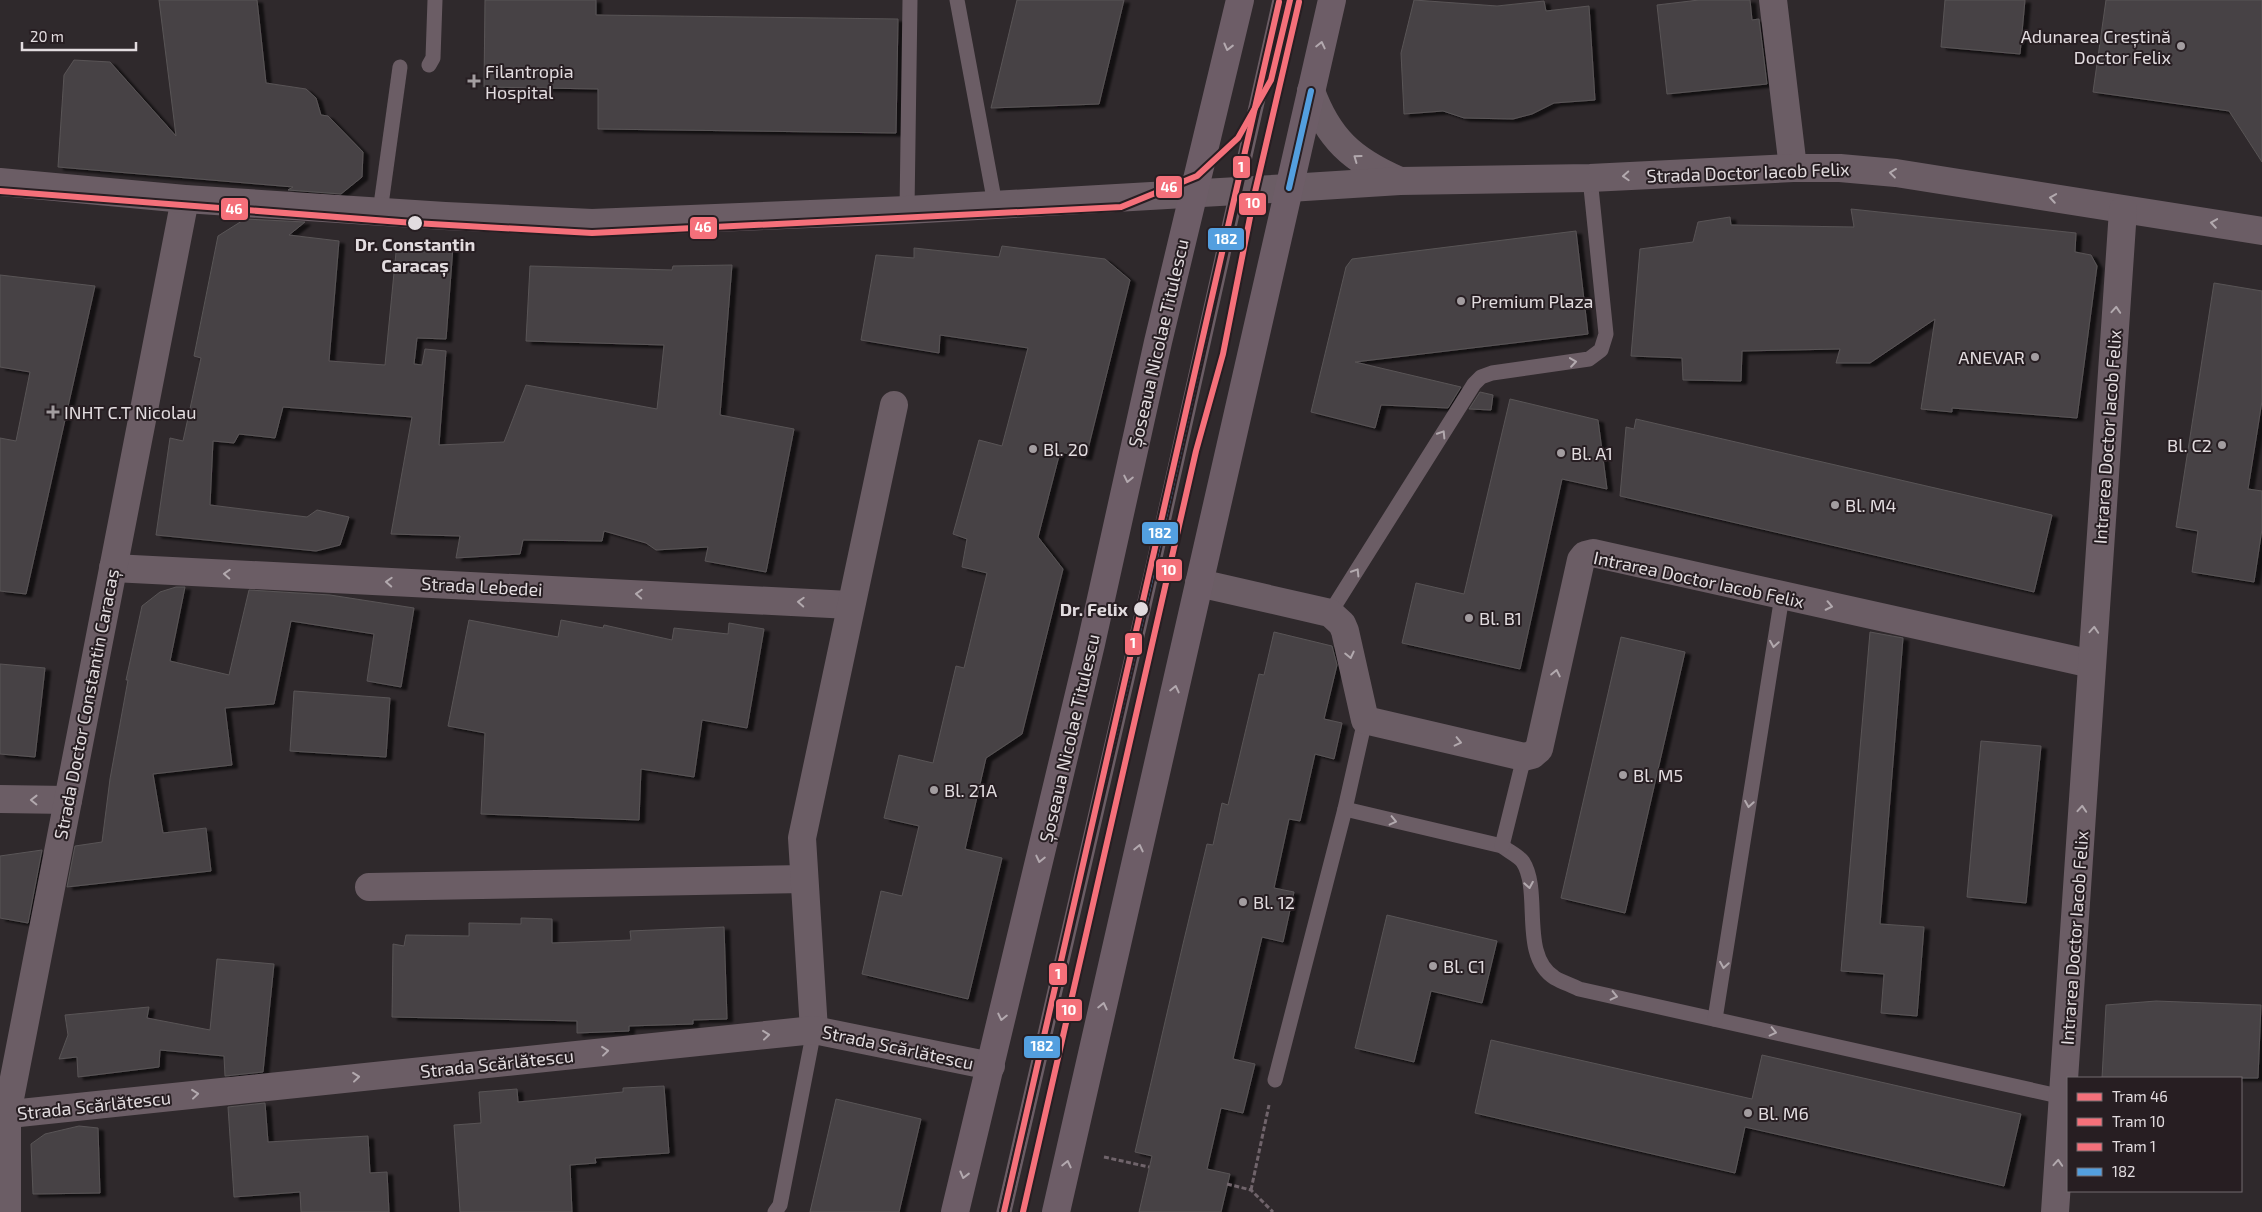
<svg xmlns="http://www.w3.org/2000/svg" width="2262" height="1212" viewBox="0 0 2262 1212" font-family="'Exo 2',sans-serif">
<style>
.building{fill:#474345;stroke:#595456;filter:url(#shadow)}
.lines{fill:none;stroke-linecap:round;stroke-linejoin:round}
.path{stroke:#70646b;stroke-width:3;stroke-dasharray:5 2.5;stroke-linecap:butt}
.service{stroke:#6b5d65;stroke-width:15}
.minor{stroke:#6b5d65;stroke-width:28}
.tertiary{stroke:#6b5d65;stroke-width:28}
.primary{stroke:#6d5d67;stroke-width:28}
.bus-1-casing{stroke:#271e22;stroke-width:10}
.bus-1{stroke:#539fdf;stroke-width:6}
.tram-1-casing{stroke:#271e22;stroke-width:10}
.tram-2-casing{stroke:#271e22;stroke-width:10}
.tram-3-casing{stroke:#271e22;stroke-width:10}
.tram-1{stroke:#f5707a;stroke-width:6}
.tram-2{stroke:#f5707a;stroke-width:6}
.tram-3{stroke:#f5707a;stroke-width:6}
.oneway{stroke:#b3a9af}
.oneway2{stroke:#b2a9ae}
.poi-dot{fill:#a39da0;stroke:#271e22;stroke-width:2}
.stop-dot{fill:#e2dcdf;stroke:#271e22;stroke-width:2}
.labels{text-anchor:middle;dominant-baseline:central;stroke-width:4;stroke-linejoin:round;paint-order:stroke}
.poi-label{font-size:18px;fill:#e2dcdf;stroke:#271e22;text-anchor:start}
.street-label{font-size:18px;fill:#e2dcdf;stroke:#271e22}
.stop-label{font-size:18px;font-weight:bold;fill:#e2dcdf;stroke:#271e22}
.line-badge{stroke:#271e22;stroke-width:2}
.badge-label{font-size:14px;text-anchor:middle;font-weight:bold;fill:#fff}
</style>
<defs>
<filter id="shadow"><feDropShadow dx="5.5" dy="3" stdDeviation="1" flood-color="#0009"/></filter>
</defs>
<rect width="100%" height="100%" fill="#2f292c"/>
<g class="building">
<path d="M 159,0 L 257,0 L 266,83 L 306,89 L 316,98 L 321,115 L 328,116 L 363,152 L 362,177 L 341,194 L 288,190 L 293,187 L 58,167 L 64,75 L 74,60 L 110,62 L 176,136 Z"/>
<path d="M 485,0 L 596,0 L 596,15 L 898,19 L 896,133 L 598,129 L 598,89 L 484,87 Z"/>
<path d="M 1017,0 L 1124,0 L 1099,104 L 991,108 Z"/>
<path d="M 1414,0 L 1497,6 L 1544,1 L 1546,11 L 1589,6 L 1595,100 L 1554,103 L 1532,114 L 1513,119 L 1464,118 L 1443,111 L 1404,114 L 1401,53 Z"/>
<path d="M 1699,0 L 1750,0 L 1752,20 L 1759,19 L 1767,84 L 1667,94 L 1657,5 Z"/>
<path d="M 1945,0 L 2025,0 L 2020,54 L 1941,47 Z"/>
<path d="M 2106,0 L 2262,0 L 2262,162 L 2229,111 L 2093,92 Z"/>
<path d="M 1851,209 L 2076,233 L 2075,252 L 2091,255 L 2097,266 L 2077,418 L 1952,408 L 1952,412 L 1921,409 L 1935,319 L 1870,363 L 1836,363 L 1840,349 L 1742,351 L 1741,381 L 1683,380 L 1682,358 L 1631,356 L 1640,249 L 1693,242 L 1698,222 L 1730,217 L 1731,225 L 1854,227 Z"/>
<path d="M 245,219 L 305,222 L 289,235 L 339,241 L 329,361 L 385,365 L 397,242 L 453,247 L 446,339 L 417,338 L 414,364 L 422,365 L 425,349 L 446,351 L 439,445 L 504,442 L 526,385 L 657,409 L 664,345 L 526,341 L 530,266 L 672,270 L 673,266 L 732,265 L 720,415 L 794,429 L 766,572 L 705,561 L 708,547 L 656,550 L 646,543 L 604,531 L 602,541 L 523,540 L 520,554 L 456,558 L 460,536 L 391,534 L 412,417 L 283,407 L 275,438 L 239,434 L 234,443 L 213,441 L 210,505 L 307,517 L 317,510 L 349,517 L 340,545 L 316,551 L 156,535 L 170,438 L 183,441 L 201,358 L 194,356 L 218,236 Z"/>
<path d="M 1576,231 L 1588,334 L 1355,362 L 1461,387 L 1448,408 L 1381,405 L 1375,428 L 1311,412 L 1346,267 L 1352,259 Z"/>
<path d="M 1002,246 L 1105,259 L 1130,280 L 1086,457 L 1060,452 L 1038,537 L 1063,569 L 1022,734 L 986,758 L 965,849 L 1002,858 L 968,999 L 862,974 L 881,891 L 902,896 L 919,826 L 884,818 L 899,755 L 933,763 L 956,666 L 964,668 L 987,573 L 962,567 L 967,539 L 953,534 L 979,440 L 1002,446 L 1028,348 L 940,335 L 939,353 L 861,340 L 876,255 L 914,258 L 914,248 L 999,257 Z"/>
<path d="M 0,275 L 95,286 L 26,594 L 0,591 L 0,438 L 16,441 L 30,372 L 0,367 Z"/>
<path d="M 2214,283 L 2262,291 L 2262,401 L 2248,489 L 2262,491 L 2262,529 L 2254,582 L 2192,572 L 2198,531 L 2176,527 Z"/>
<path d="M 1480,392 L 1493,395 L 1491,410 L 1469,409 Z"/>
<path d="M 1510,399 L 1598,420 L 1607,489 L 1562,479 L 1520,669 L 1402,643 L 1416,583 L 1464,594 Z"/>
<path d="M 1636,419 L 2052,515 L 2034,592 L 1620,496 L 1626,427 L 1634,429 Z"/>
<path d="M 176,587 L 185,587 L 170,661 L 229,675 L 249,590 L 330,595 L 414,608 L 401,687 L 367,681 L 374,634 L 291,621 L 274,704 L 225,708 L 232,765 L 153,774 L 163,833 L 206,828 L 211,871 L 67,887 L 75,846 L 102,842 L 110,779 L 128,680 L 126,680 L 142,606 L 160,592 Z"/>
<path d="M 469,620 L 558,637 L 561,620 L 603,628 L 604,625 L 672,640 L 674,628 L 728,634 L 729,623 L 764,629 L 747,728 L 702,720 L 694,777 L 641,769 L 639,820 L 481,814 L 485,733 L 448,726 Z"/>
<path d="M 1274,632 L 1332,646 L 1337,665 L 1324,719 L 1342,723 L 1334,759 L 1315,754 L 1300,821 L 1289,819 L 1274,888 L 1294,892 L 1283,942 L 1262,937 L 1233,1059 L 1255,1064 L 1243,1113 L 1221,1108 L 1207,1169 L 1230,1174 L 1221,1212 L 1139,1212 L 1152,1156 L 1135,1152 L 1183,944 L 1207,844 L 1213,845 L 1222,803 L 1228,805 L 1259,674 L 1264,675 Z"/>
<path d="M 1870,632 L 1903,638 L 1880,924 L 1924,927 L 1917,1016 L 1881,1013 L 1884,974 L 1841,971 Z"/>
<path d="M 1621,637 L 1685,652 L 1625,913 L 1561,898 Z"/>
<path d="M 0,664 L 45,668 L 35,757 L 0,754 Z"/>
<path d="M 294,691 L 390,698 L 386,757 L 290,751 Z"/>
<path d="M 1981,741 L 2041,746 L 2026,903 L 1967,897 Z"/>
<path d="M 42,850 L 28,923 L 0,918 L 0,856 Z"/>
<path d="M 1387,915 L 1497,941 L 1482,1003 L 1431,991 L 1414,1062 L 1355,1048 Z"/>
<path d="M 521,918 L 552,919 L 552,943 L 631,940 L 630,931 L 724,927 L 727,1019 L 693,1020 L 693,1024 L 629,1026 L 629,1031 L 577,1033 L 577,1021 L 392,1017 L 393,944 L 404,946 L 406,935 L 469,936 L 469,923 L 521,924 Z"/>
<path d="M 217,959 L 274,964 L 263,1072 L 225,1076 L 224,1056 L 160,1050 L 159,1067 L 78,1077 L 77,1057 L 59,1059 L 68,1035 L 65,1015 L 149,1007 L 147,1018 L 210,1030 Z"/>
<path d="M 2156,1001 L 2261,1005 L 2258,1078 L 2102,1078 L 2106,1005 Z"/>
<path d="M 1491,1040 L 1752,1099 L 1762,1055 L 2021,1114 L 2004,1186 L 1745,1127 L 1735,1173 L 1475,1113 Z"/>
<path d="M 664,1086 L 669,1153 L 595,1158 L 596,1163 L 570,1165 L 572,1212 L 460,1212 L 454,1125 L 481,1123 L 479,1092 L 517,1089 L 518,1102 L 623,1092 L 623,1088 Z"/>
<path d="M 836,1099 L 921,1119 L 899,1212 L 810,1212 Z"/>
<path d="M 265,1103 L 268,1142 L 368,1136 L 370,1173 L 387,1172 L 389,1212 L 301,1212 L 300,1192 L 234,1197 L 228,1107 Z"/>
<path d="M 79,1126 L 98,1128 L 100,1193 L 33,1194 L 31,1144 L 45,1134 Z"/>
</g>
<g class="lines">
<g class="path">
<path d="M 1104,1157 L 1149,1167"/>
<path d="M 1227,1184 L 1251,1190 L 1273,1212"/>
<path d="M 1251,1190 L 1269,1105"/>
</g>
<g class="service">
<path d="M 957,0 L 995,204"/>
<path d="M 429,65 L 433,58 L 435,0"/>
<path d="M 907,210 L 910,0"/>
<path d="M 380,212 L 400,67"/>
<path d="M 1330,613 L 1474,384 L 1481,377 L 1492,373 L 1589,359 L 1601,350 L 1606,334 L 1590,178"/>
<path d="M 1345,809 L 1502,846 C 1508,851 1519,856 1523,862 C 1542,892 1519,956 1555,978 C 1562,982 1571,985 1579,989 L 2063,1097"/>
<path d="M 1502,846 L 1524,757"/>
<path d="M 1715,1019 L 1782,596"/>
<path d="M 1275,1080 L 1345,809 L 1365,720"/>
<path d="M 775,1212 L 780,1205 L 814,1030"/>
<path d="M 1004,1212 L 1154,562 L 1280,0"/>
</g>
<g class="minor">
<path d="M 1773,0 L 1793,168"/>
<path d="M 1311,91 C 1328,138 1352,160 1398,180"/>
<path d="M 1289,188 L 1400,181 L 1590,178 L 1793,168 L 1840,168 L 1896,173 L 2262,231"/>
<path d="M 113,568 L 850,605"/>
<path d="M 1199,583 L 1330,613 L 1342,624 L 1345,631 L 1365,720 L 1524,757 L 1532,755 L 1539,749 L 1581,560 L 1585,555 L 1593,553 L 2092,664"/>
<path d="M 0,799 L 68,800"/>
<path d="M 369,887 L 804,879"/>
<path d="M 814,1030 L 802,838 L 894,405"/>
<path d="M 0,1115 L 814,1030 L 991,1066"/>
<path d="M 7,1212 L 7,1114 L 185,199"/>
<path d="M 2055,1212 L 2123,210"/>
</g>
<path class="tertiary" d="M 0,182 L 185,199 L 445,216 L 592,223 L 907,210 L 1289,188"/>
<g class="primary">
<path d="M 955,1212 L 1091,644 L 1158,342 L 1240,0"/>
<path d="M 1056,1212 L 1332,0"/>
</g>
<g class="bus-1-casing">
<g id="bus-1">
<path d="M 1289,188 L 1311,91"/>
<path d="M 1004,1212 L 1154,562 L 1280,0"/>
</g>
</g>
<use href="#bus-1" class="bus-1"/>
<g class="tram-1-casing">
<path id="tram-1" d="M 0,191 L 414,223 L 592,233 L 1121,207 L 1197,176 L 1238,138 L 1271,80 L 1290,0"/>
</g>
<g class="tram-2-casing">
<path id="tram-2" d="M 1023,1212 L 1196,451 L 1223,354 L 1255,192 L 1299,2"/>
</g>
<g class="tram-3-casing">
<path id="tram-3" d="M 1004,1212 L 1279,2"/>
</g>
<use href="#tram-1" class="tram-1"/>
<use href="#tram-2" class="tram-2"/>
<use href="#tram-3" class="tram-3"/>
</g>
<defs><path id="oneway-chevron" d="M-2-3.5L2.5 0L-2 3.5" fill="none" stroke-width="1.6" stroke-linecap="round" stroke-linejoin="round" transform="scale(1.25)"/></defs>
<g class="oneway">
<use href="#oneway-chevron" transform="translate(1321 45) rotate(-77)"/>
<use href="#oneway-chevron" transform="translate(1228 47) rotate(104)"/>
<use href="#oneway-chevron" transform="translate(1128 479) rotate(102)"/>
<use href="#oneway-chevron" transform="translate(1175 689) rotate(-77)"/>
<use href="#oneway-chevron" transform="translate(1139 848) rotate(-77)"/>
<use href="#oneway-chevron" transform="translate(1040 859) rotate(103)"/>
<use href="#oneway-chevron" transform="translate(1103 1006) rotate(-77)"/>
<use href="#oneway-chevron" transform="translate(1002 1017) rotate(103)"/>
<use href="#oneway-chevron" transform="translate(1067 1164) rotate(-77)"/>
<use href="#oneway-chevron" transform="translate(964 1175) rotate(104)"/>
</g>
<g class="oneway2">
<use href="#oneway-chevron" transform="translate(1357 158) rotate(-144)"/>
<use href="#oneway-chevron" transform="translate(1893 173) rotate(-173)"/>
<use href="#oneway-chevron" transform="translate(1626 176) rotate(177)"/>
<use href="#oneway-chevron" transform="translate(2053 198) rotate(-171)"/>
<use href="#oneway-chevron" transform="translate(2214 223) rotate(-171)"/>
<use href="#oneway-chevron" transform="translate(2116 310) rotate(-86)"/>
<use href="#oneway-chevron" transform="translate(1573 362) rotate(-8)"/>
<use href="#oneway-chevron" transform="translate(1442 434) rotate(-58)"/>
<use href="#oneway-chevron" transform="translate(1356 572) rotate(-58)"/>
<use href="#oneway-chevron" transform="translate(227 574) rotate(-177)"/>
<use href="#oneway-chevron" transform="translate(389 582) rotate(-177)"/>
<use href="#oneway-chevron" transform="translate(639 594) rotate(-177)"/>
<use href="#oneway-chevron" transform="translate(801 602) rotate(-177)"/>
<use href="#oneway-chevron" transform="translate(1829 606) rotate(12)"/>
<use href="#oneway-chevron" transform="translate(2094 630) rotate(-86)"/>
<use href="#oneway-chevron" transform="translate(1774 644) rotate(99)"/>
<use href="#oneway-chevron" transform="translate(1350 655) rotate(77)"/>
<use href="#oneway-chevron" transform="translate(1556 673) rotate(-78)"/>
<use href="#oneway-chevron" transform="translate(1458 742) rotate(13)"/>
<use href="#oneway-chevron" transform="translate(34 800) rotate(-179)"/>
<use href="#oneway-chevron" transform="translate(1749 804) rotate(99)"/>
<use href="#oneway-chevron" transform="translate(2082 809) rotate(-86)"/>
<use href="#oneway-chevron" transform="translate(1393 821) rotate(13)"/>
<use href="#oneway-chevron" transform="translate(1529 885) rotate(80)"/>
<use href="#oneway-chevron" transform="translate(1724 965) rotate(99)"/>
<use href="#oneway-chevron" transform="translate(1614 996) rotate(13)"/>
<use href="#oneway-chevron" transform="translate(1773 1032) rotate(13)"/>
<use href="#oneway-chevron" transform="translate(766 1035) rotate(-6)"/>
<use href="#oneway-chevron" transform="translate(605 1051) rotate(-6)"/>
<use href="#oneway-chevron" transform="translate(356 1077) rotate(-6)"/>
<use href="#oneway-chevron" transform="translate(195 1094) rotate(-6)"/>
<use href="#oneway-chevron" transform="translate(2058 1163) rotate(-86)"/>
</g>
<g class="poi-dot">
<circle cx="2181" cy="46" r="5"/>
<path d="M471.5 73.5h5v5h5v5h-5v5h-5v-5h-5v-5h5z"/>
<circle cx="1461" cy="301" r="5"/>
<circle cx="2035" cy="357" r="5"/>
<path d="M50.5 404.5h5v5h5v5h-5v5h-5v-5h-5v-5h5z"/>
<circle cx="2222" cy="445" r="5"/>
<circle cx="1033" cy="449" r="5"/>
<circle cx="1561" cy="453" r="5"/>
<circle cx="1835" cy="505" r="5"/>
<circle cx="1469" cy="618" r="5"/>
<circle cx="1623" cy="775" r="5"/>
<circle cx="934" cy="790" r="5"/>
<circle cx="1243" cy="902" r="5"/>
<circle cx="1433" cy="966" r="5"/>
<circle cx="1748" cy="1113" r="5"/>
</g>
<g class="stop-dot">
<circle cx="415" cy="223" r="8"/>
<circle cx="1141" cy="609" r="8"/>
</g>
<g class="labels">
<g class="poi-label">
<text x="2171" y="36" text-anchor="end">Adunarea Creștină<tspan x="2171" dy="21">Doctor Felix</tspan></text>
<text x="485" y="71">Filantropia<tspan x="485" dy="21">Hospital</tspan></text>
<text x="1471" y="301">Premium Plaza</text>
<text x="2025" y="357" text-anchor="end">ANEVAR</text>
<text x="64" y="412">INHT C.T Nicolau</text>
<text x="2212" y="445" text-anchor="end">Bl. C2</text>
<text x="1043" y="449">Bl. 20</text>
<text x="1571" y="453">Bl. A1</text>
<text x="1845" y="505">Bl. M4</text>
<text x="1479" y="618">Bl. B1</text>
<text x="1633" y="775">Bl. M5</text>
<text x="944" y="790">Bl. 21A</text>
<text x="1253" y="902">Bl. 12</text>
<text x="1443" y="966">Bl. C1</text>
<text x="1758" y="1113">Bl. M6</text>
</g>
<g class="street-label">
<text transform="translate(1748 172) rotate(-2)">Strada Doctor Iacob Felix</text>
<text transform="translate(1158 343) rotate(-77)">Șoseaua Nicolae Titulescu</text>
<text transform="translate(2107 437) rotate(-86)">Intrarea Doctor Iacob Felix</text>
<text transform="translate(1699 579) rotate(12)">Intrarea Doctor Iacob Felix</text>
<text transform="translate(482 586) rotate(3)">Strada Lebedei</text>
<text transform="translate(86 704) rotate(-79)">Strada Doctor Constantin Caracaș</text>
<text transform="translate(1069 738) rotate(-77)">Șoseaua Nicolae Titulescu</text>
<text transform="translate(2074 938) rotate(-86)">Intrarea Doctor Iacob Felix</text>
<text transform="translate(898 1047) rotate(12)">Strada Scărlătescu</text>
<text transform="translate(497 1063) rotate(-6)">Strada Scărlătescu</text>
<text transform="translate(94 1105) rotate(-6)">Strada Scărlătescu</text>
</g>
<g class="stop-label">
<text x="415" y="244">Dr. Constantin<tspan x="415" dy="21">Caracaș</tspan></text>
<text x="1128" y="609" text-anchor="end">Dr. Felix</text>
</g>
</g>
<g class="line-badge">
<rect x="1232" y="155" width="19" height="24" rx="5" fill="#f5707a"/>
<rect x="1155" y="175" width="28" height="24" rx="5" fill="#f5707a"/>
<rect x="1238" y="192" width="29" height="24" rx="5" fill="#f5707a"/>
<rect x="220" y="197" width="29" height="24" rx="5" fill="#f5707a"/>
<rect x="689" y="216" width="29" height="24" rx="5" fill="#f5707a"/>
<rect x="1207" y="227" width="38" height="24" rx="5" fill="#539fdf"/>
<rect x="1141" y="521" width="38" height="24" rx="5" fill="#539fdf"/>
<rect x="1155" y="558" width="28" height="24" rx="5" fill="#f5707a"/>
<rect x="1124" y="632" width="19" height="24" rx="5" fill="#f5707a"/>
<rect x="1048" y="962" width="20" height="24" rx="5" fill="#f5707a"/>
<rect x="1055" y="998" width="28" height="24" rx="5" fill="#f5707a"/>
<rect x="1023" y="1035" width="38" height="24" rx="5" fill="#539fdf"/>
</g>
<g class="badge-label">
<text x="1241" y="172">1</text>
<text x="1169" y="192">46</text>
<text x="1253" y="208">10</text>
<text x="234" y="214">46</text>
<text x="703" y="232">46</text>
<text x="1226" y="244">182</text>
<text x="1160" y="538">182</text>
<text x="1169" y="575">10</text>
<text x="1133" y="648">1</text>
<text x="1058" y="979">1</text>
<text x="1069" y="1015">10</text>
<text x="1042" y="1051">182</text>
</g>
<rect x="2067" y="1077" width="175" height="115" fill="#271e22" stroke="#726a6e"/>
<rect x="2077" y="1093" width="25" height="8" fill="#f5707a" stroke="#726a6e"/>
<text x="2112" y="1102" font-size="15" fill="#e2dcdf">Tram 46</text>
<rect x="2077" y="1118" width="25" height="8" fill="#f5707a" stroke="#726a6e"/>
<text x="2112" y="1127" font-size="15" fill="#e2dcdf">Tram 10</text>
<rect x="2077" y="1143" width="25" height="8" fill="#f5707a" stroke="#726a6e"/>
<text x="2112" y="1152" font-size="15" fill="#e2dcdf">Tram 1</text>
<rect x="2077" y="1168" width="25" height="8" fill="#539fdf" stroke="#726a6e"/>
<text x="2112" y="1177" font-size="15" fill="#e2dcdf">182</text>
<path d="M22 42v8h114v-8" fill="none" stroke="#e2dcdf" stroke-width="2.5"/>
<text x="30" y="42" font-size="15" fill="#e2dcdf" stroke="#271e22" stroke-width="4" paint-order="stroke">20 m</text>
</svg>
